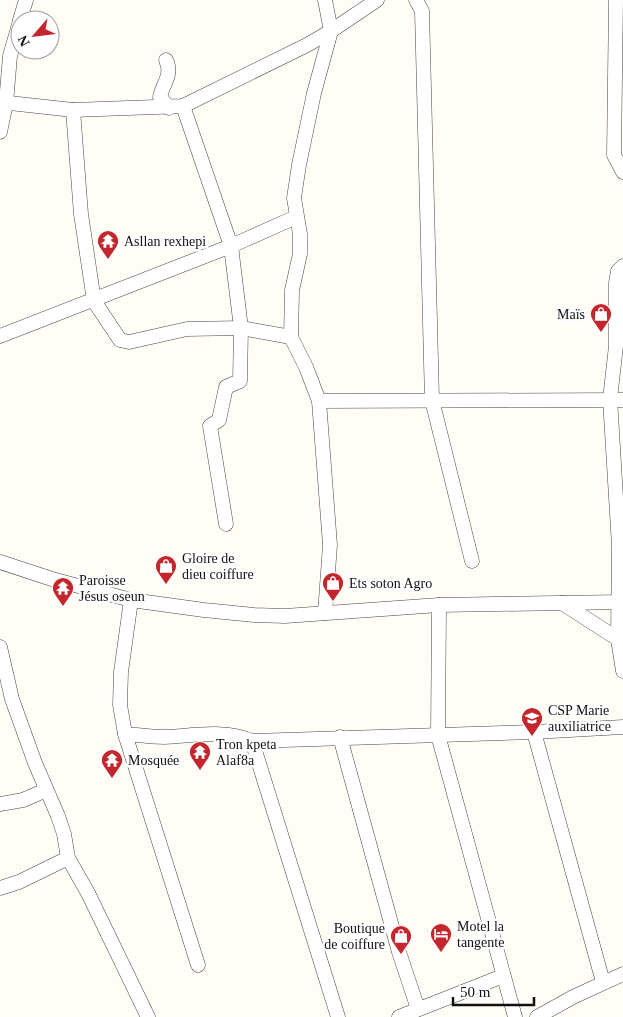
<svg xmlns="http://www.w3.org/2000/svg" width="623" height="1017" viewBox="0 0 623 1017" font-family="Georgia,serif">
<style>
.lines{fill:none;stroke-linecap:round;stroke-linejoin:round}
.street-casing{stroke:#444;stroke-width:15}
.street{stroke:#fff;stroke-width:14}
.labels{text-anchor:middle;dominant-baseline:central;stroke-width:5;stroke-linejoin:round;paint-order:stroke}
.poi-label{font-size:14px;fill:#111;stroke:#fff;text-anchor:start}
</style>
<rect width="100%" height="100%" fill="#fffdf5"/>
<g class="lines">
<g class="street-casing">
<g id="street">
<path d="M 416,0 L 422,11 L 432,400 L 472,561"/>
<path d="M 616,0 L 614,155 L 623,172"/>
<path d="M 20,20 L 26,0"/>
<path d="M 166,60 C 173,75 163,83 160,97 L 169,108"/>
<path d="M 0,102 L 73,110 L 183,106 L 307,45 L 331,31 L 377,0"/>
<path d="M 183,106 L 231,246 L 241,328 L 240,381 L 226,387 L 219,420 L 210,426 L 226,524"/>
<path d="M 73,110 L 81,214 L 94,301 L 120,340 L 129,342 L 187,329 L 241,328 L 291,337"/>
<path d="M 0,132 L 6,103 L 10,56 L 20,21"/>
<path d="M 623,266 L 618,271 L 616,283 L 616,346 L 610,399 L 619,546 L 618,639 L 623,671"/>
<path d="M 0,336 L 231,246 L 296,217"/>
<path d="M 319,401 L 623,400"/>
<path d="M 0,562 L 52,579 L 131,600 L 204,610 L 254,615 L 285,616 L 439,605 L 623,602"/>
<path d="M 131,600 L 121,672 L 120,705 L 125,734 L 198,965"/>
<path d="M 562,603 L 618,639"/>
<path d="M 439,605 L 438,735 L 515,1017"/>
<path d="M 325,613 L 330,545 L 319,401 L 306,367 L 291,337 L 292,290 L 300,254 L 300,234 L 294,198 L 299,165 L 314,93 L 331,31 L 325,0"/>
<path d="M 0,647 L 12,699 L 35,763 L 58,816 L 64,834 L 68,858 L 88,893 L 148,1017"/>
<path d="M 534,732 L 603,982"/>
<path d="M 125,734 C 137,735 151,737 164,737 C 193,736 225,729 252,741 L 534,732 L 623,727"/>
<path d="M 340,737 L 399,952 L 418,1009"/>
<path d="M 252,741 L 338,1017"/>
<path d="M 0,804 L 23,800 L 46,790"/>
<path d="M 0,888 L 19,882 L 68,858"/>
<path d="M 399,1017 L 503,976"/>
<path d="M 537,1017 L 573,997 L 623,974"/>
</g>
</g>
<use href="#street" class="street"/>
</g>
<defs>
<g id="temple-pin" transform="scale(1.125)"><path d="M0 17L-7.5 6A9.5 9.5 0 1 1 7.5 6Z" fill="#c4262e" stroke="#fff"/><path d="M0-6L5-2H3V0L6.5 2.5H4V6H1.5V3h-3V6H-4V2.5H-6.5L-3 0V-2H-5Z" fill="#fff"/></g>
<g id="shop-pin" transform="scale(1.125)"><path d="M0 17L-7.5 6A9.5 9.5 0 1 1 7.5 6Z" fill="#c4262e" stroke="#fff"/><path d="M-5-2.5h2.3a2.7 3.5 0 0 1 5.4 0H5L5.5 6h-11ZM-1.5-2.5h3a1.5 2.3 0 0 0-3 0Z" fill="#fff"/></g>
<g id="school-pin" transform="scale(1.125)"><path d="M0 17L-7.5 6A9.5 9.5 0 1 1 7.5 6Z" fill="#c4262e" stroke="#fff"/><path d="M0-5L7-2L0 1L-7-2ZM-4 1L0 2.5L4 1V4Q0 6-4 4Z" fill="#fff"/></g>
<g id="hotel-pin" transform="scale(1.125)"><path d="M0 17L-7.5 6A9.5 9.5 0 1 1 7.5 6Z" fill="#c4262e" stroke="#fff"/><path d="M-6-4.5h1.5V1H6V5H4.5V3h-9V5H-6ZM-4 0a1.8 1.8 0 1 1 3.6 0ZM.5 0V-2.5h3Q6-2.5 6 0Z" fill="#fff"/></g>
</defs>
<g fill-rule="evenodd">
<use href="#temple-pin" x="108" y="241"/>
<use href="#shop-pin" x="601" y="314"/>
<use href="#shop-pin" x="166" y="566"/>
<use href="#shop-pin" x="333" y="583"/>
<use href="#temple-pin" x="63" y="588"/>
<use href="#school-pin" x="532" y="718"/>
<use href="#temple-pin" x="200" y="752"/>
<use href="#temple-pin" x="112" y="760"/>
<use href="#hotel-pin" x="441" y="934"/>
<use href="#shop-pin" x="401" y="936"/>
</g>
<g class="labels">
<g class="poi-label">
<text x="124" y="241">Asllan rexhepi</text>
<text x="585" y="314" text-anchor="end">Maïs</text>
<text x="182" y="558">Gloire de<tspan x="182" dy="16">dieu coiffure</tspan></text>
<text x="79" y="580">Paroisse<tspan x="79" dy="16">Jésus oseun</tspan></text>
<text x="349" y="583">Ets soton Agro</text>
<text x="548" y="710">CSP Marie<tspan x="548" dy="16">auxiliatrice</tspan></text>
<text x="216" y="744">Tron kpeta<tspan x="216" dy="16">Alaf8a</tspan></text>
<text x="128" y="760">Mosquée</text>
<text x="457" y="926">Motel la<tspan x="457" dy="16">tangente</tspan></text>
<text x="385" y="928" text-anchor="end">Boutique<tspan x="385" dy="16">de coiffure</tspan></text>
</g>
</g>
<g transform="translate(35 35) rotate(242)"><circle r="24" fill="#ffffff" stroke="#a0a0a0"/>
<path d="M0-4L9 19L0 12L-9 19Z" fill="#c4262e"/>
<text y="-8" font-size="14" font-weight="bold" text-anchor="middle" fill="#111111">N</text>
</g>
<path d="M453 997v8h81v-8" fill="none" stroke="#111111" stroke-width="2.5"/>
<text x="460" y="997" font-size="15" fill="#111111" stroke="#ffffff" stroke-width="4" paint-order="stroke">50 m</text>
</svg>
